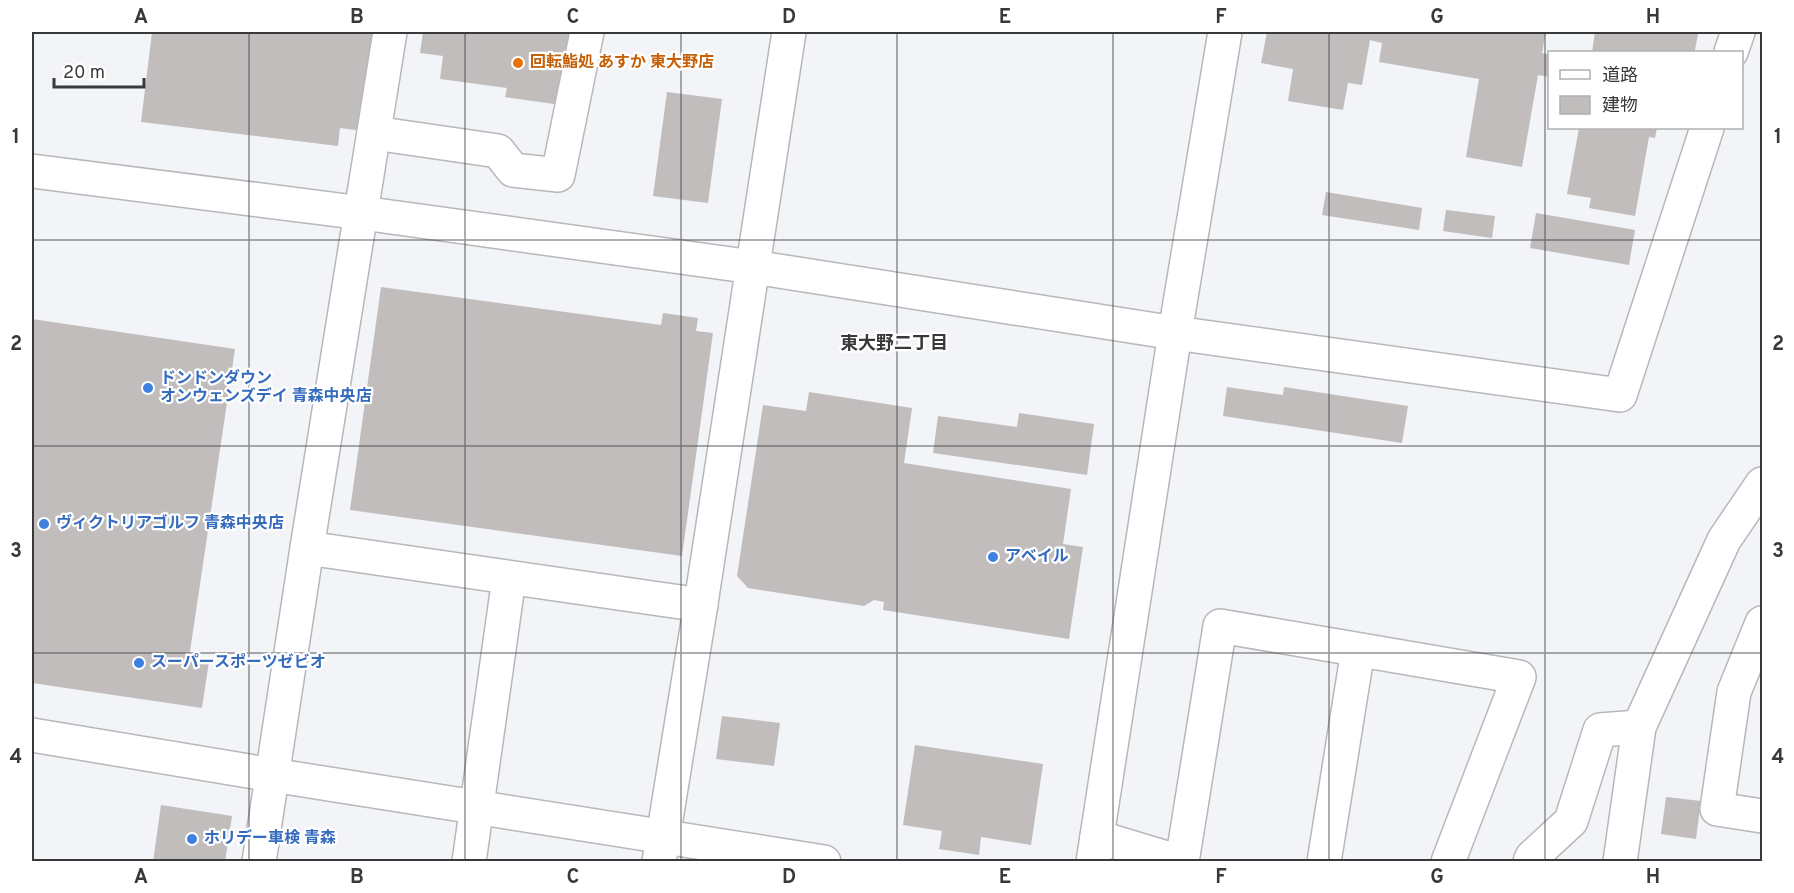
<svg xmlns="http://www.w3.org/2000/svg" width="1794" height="893" viewBox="0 0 1794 893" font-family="Overpass,'Noto Sans JP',sans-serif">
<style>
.building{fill:#c0bdbc}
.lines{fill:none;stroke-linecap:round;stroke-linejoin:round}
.minor-casing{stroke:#b6b8ba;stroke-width:36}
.minor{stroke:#fff;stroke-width:33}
.grid{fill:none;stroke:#38393a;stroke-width:1.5;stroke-opacity:0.55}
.food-dot{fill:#e8710a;stroke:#fff;stroke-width:2}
.shop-dot{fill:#3f7fe0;stroke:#fff;stroke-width:2}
.labels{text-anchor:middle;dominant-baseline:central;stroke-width:4.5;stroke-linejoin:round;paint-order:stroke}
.food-label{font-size:16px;font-weight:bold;fill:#c56008;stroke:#fff;text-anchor:start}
.shop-label{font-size:16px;font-weight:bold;fill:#366cbe;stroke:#fff;text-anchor:start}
.neighbourhood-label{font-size:18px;font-weight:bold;fill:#38393a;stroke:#fff}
.neatline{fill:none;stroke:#38393a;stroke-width:2}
.grid-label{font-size:20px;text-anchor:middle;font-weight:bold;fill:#38393a}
</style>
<rect width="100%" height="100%" fill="#f2f4f7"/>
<g class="building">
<path d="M 152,32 L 375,32 L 363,131 L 340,128 L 338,146 L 141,122 Z"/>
<path d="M 423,32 L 572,32 L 561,105 L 505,97 L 507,88 L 440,79 L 443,56 L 420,53 Z"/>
<path d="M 1267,32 L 1546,32 L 1542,53 L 1550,55 L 1550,77 L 1538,75 L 1522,167 L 1466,157 L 1479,79 L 1379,62 L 1382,43 L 1370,40 L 1362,85 L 1348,83 L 1343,110 L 1288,101 L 1293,69 L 1261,63 Z"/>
<path d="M 1595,32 L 1701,32 L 1698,34 L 1695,50 L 1697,52 L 1592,52 Z"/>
<path d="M 667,92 L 722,99 L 708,203 L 653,196 Z"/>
<path d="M 1579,128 L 1657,128 L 1655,138 L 1649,137 L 1635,216 L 1589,208 L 1591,198 L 1567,194 Z"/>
<path d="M 1326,192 L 1422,208 L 1419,230 L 1322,215 Z"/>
<path d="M 1446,210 L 1495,216 L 1492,238 L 1443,231 Z"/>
<path d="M 1536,213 L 1635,230 L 1629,265 L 1530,248 Z"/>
<path d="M 381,287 L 661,325 L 663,313 L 698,318 L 696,331 L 713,333 L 682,556 L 350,510 Z"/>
<path d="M 32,319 L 235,349 L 189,658 L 209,661 L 202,708 L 32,683 Z"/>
<path d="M 1227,387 L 1283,395 L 1284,387 L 1408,406 L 1402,443 L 1223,416 Z"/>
<path d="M 809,392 L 912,408 L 904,463 L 1071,489 L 1063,544 L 1083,547 L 1069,639 L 883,610 L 884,602 L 874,600 L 864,606 L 748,588 L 737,576 L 763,405 L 806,411 Z"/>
<path d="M 1019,413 L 1094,424 L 1087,475 L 933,453 L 938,416 L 1017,427 Z"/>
<path d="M 722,716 L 780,723 L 774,766 L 716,759 Z"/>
<path d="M 915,745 L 1043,764 L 1031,845 L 981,837 L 979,855 L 939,849 L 942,831 L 903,825 Z"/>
<path d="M 1666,797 L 1701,801 L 1696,839 L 1661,834 Z"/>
<path d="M 161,805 L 232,816 L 225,862 L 153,862 Z"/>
</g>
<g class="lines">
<g class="minor-casing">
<g id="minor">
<path d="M 1731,52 L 1738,32"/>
<path d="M 374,133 L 498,151 L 513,170 L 558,175 L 587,32"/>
<path d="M 32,171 L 362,213 L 753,267 L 1175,333 L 1620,395 L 1707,128"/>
<path d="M 307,548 L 701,605"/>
<path d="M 1762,623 L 1734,692 L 1717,809 L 1762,816"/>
<path d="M 32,735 L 272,775 L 824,862"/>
<path d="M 1097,837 L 1180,862"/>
<path d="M 259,862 L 307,548 L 390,32"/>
<path d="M 469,862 L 509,578"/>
<path d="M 659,862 L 699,616 L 789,32"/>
<path d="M 1093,862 L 1175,333 L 1225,32"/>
<path d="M 1182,862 L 1220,626 L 1519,677 L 1448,862"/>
<path d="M 1324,862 L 1358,650"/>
<path d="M 1530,862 L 1532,857 L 1571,821 L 1600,730 L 1639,727"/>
<path d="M 1620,862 L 1639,727 L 1724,540 L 1762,484"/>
</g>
</g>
<use href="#minor" class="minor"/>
</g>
<path class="grid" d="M 249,32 L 249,862M 465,32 L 465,862M 681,32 L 681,862M 897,32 L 897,862M 1113,32 L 1113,862M 1329,32 L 1329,862M 1545,32 L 1545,862M 32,240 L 1762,240M 32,446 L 1762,446M 32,653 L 1762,653"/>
<circle class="food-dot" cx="518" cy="63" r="6"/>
<g class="shop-dot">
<circle cx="148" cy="388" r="6"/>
<circle cx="44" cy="524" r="6"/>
<circle cx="993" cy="557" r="6"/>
<circle cx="139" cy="663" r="6"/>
<circle cx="192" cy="839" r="6"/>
</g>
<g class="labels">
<g class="food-label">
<text x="530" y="63">回転鮨処 あすか 東大野店</text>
</g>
<g class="shop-label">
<text x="160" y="379">ドンドンダウン<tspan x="160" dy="18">オンウェンズデイ 青森中央店</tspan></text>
<text x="56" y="524">ヴィクトリアゴルフ 青森中央店</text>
<text x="1005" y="557">アベイル</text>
<text x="151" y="663">スーパースポーツゼビオ</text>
<text x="204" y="839">ホリデー車検 青森</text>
</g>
<g class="neighbourhood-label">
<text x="894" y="344">東大野二丁目</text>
</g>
</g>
<rect width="1794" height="893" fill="none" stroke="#ffffff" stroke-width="66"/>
<rect x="1548" y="51" width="195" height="78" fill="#ffffff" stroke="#afb0b0" stroke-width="1.5"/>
<rect x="1560" y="70" width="30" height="9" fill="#ffffff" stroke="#afb0b0" stroke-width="1.5"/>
<text x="1602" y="81" font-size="18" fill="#38393a">道路</text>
<rect x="1560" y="96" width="30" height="18" fill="#c0bdbc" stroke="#afb0b0" stroke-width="1.5"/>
<text x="1602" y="111" font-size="18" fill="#38393a">建物</text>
<path d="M54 78v9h90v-9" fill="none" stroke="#38393a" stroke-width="3"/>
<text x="63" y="78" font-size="18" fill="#38393a" stroke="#ffffff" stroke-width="4.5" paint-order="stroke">20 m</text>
<rect x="33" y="33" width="1728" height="827" class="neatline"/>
<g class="grid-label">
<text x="141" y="23">A</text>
<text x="357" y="23">B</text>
<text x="573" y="23">C</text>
<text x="789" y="23">D</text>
<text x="1005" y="23">E</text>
<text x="1221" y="23">F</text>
<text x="1437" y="23">G</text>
<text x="1653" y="23">H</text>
<text x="16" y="143">1</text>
<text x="1778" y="143">1</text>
<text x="16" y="350">2</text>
<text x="1778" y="350">2</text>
<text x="16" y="557">3</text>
<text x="1778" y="557">3</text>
<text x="16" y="763">4</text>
<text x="1778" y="763">4</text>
<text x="141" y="883">A</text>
<text x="357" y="883">B</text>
<text x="573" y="883">C</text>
<text x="789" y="883">D</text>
<text x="1005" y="883">E</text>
<text x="1221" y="883">F</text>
<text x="1437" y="883">G</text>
<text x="1653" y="883">H</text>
</g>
</svg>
